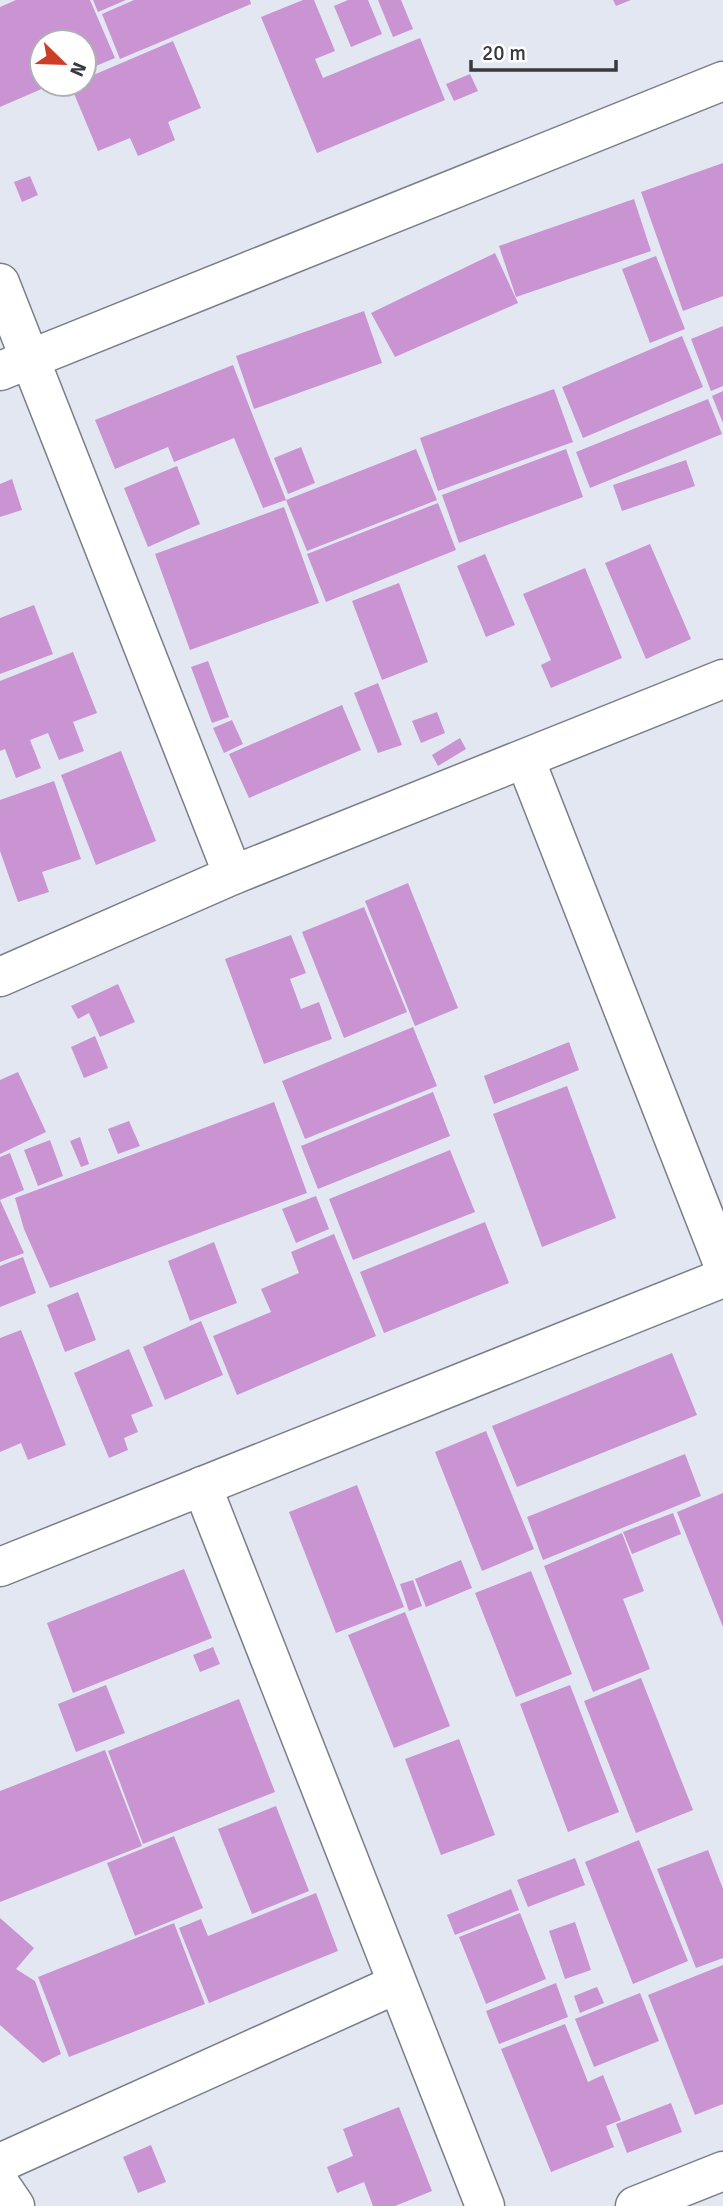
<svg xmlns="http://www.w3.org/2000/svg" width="723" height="2206" viewBox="0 0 723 2206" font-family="Signika,sans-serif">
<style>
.building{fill:#ca94d3}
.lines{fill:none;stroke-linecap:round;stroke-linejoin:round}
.minor-casing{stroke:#7a7e88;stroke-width:41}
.minor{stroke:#fff;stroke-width:38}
</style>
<rect width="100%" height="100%" fill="#e2e7f2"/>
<g class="building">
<path d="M 16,0 L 90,0 L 115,58 L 84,71 L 84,42 L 42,42 L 42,84 L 53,84 L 0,107 L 0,7 Z"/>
<path d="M 93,0 L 126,0 L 98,12 Z"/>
<path d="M 134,0 L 250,0 L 251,4 L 120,59 L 102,14 Z"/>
<path d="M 303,0 L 314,0 L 335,51 L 315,59 L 323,78 L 420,38 L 445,100 L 317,153 L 261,17 Z"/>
<path d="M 348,0 L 368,0 L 382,34 L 351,47 L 334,6 Z"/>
<path d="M 378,0 L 401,0 L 413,29 L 393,37 Z"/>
<path d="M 613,0 L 631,0 L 616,6 Z"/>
<path d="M 173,41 L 201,108 L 168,122 L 175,140 L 157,148 L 138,156 L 130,138 L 98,151 L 70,84 L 84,84 L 84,79 Z"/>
<path d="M 470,74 L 478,91 L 454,101 L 446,84 Z"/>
<path d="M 723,163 L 723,296 L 683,311 L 641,192 Z"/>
<path d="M 30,176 L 38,195 L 22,202 L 14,182 Z"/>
<path d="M 634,199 L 651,251 L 516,297 L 499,246 Z"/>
<path d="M 495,253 L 518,303 L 395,357 L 371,313 Z"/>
<path d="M 656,256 L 685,329 L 650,343 L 622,269 Z"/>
<path d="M 364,311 L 382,363 L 254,409 L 236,356 Z"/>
<path d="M 723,326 L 723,386 L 711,391 L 691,339 Z"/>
<path d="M 682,336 L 703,387 L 583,438 L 562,387 Z"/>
<path d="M 233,365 L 286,500 L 263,508 L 234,438 L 174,462 L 168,447 L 115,469 L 95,420 Z"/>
<path d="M 554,389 L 573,442 L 438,491 L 420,438 Z"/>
<path d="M 723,391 L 723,423 L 712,396 Z"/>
<path d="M 708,399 L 722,434 L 590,488 L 576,452 Z"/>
<path d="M 301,447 L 315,483 L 288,494 L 274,458 Z"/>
<path d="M 416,449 L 437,500 L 307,551 L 286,500 Z"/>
<path d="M 566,449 L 583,497 L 459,543 L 442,495 Z"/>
<path d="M 686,460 L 695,486 L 622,511 L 613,485 Z"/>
<path d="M 177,466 L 200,524 L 148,547 L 124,488 Z"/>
<path d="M 12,479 L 22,510 L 0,517 L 0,484 Z"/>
<path d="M 438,503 L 456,550 L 326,602 L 307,554 Z"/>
<path d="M 284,507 L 319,603 L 190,650 L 155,554 Z"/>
<path d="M 650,544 L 691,639 L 646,659 L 605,563 Z"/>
<path d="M 485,554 L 515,625 L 486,637 L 457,566 Z"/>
<path d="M 585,568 L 622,658 L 551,688 L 541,665 L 551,660 L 523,594 Z"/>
<path d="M 399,583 L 428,662 L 382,680 L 352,601 Z"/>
<path d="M 34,605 L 53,654 L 0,674 L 0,618 Z"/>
<path d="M 73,652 L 97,713 L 73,722 L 84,751 L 59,760 L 48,733 L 30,740 L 41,768 L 16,778 L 5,749 L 0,751 L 0,681 Z"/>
<path d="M 208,661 L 229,717 L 212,723 L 191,667 Z"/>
<path d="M 378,683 L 402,745 L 378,753 L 354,693 Z"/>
<path d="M 342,705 L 361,750 L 249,798 L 229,754 Z"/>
<path d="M 437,712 L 445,733 L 421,743 L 412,721 Z"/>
<path d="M 232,720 L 243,744 L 224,753 L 213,728 Z"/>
<path d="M 460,738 L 466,749 L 438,766 L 432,755 Z"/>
<path d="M 121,751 L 156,841 L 96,865 L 61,775 Z"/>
<path d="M 54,781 L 81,859 L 42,872 L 49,892 L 18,902 L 0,851 L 0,800 Z"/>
<path d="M 408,883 L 458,1008 L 415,1026 L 365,901 Z"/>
<path d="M 364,907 L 407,1012 L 344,1038 L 302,932 Z"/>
<path d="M 291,935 L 306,973 L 290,979 L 301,1009 L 319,1002 L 332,1039 L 264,1064 L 225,959 Z"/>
<path d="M 118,984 L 135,1022 L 100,1037 L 89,1013 L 78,1019 L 71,1006 Z"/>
<path d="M 413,1027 L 437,1086 L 305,1139 L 282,1081 Z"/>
<path d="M 95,1036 L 108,1068 L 84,1078 L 71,1047 Z"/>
<path d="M 569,1042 L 579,1070 L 494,1104 L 484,1076 Z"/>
<path d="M 18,1072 L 46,1132 L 0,1154 L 0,1080 Z"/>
<path d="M 567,1086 L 616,1218 L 542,1247 L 493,1114 Z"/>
<path d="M 433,1092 L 450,1136 L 318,1189 L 301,1146 Z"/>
<path d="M 274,1102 L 307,1193 L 50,1288 L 24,1229 L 15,1198 Z"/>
<path d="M 129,1121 L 140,1146 L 118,1154 L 108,1129 Z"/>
<path d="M 80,1137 L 89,1164 L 81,1167 L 70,1141 Z"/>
<path d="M 50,1140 L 63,1176 L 38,1186 L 24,1150 Z"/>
<path d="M 450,1150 L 475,1212 L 353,1260 L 329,1199 Z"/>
<path d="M 10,1153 L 24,1190 L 0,1200 L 24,1253 L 0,1262 L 0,1157 Z"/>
<path d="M 316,1196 L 329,1229 L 296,1243 L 282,1209 Z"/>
<path d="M 485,1222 L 509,1283 L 384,1333 L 360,1272 Z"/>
<path d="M 334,1234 L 376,1336 L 237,1395 L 213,1336 L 271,1312 L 261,1289 L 299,1273 L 291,1252 Z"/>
<path d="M 214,1242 L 237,1303 L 190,1321 L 168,1261 Z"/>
<path d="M 23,1257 L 36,1293 L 0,1307 L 0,1266 Z"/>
<path d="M 78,1292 L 96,1340 L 65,1352 L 47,1305 Z"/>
<path d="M 201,1321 L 223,1375 L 165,1400 L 143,1347 Z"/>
<path d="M 21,1330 L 66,1445 L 28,1460 L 21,1443 L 0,1452 L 0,1338 Z"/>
<path d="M 129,1349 L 153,1406 L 131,1415 L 138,1432 L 124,1438 L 128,1450 L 109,1458 L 74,1373 Z"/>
<path d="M 672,1353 L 697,1415 L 517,1487 L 492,1426 Z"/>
<path d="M 486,1431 L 534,1549 L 482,1571 L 435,1452 Z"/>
<path d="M 685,1454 L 701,1496 L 543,1560 L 527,1517 Z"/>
<path d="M 357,1485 L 404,1607 L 336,1633 L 289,1512 Z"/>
<path d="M 723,1493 L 723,1627 L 677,1512 Z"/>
<path d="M 673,1513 L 681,1534 L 632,1554 L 623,1532 Z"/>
<path d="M 622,1533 L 644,1591 L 623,1599 L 650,1669 L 593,1692 L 544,1566 Z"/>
<path d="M 461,1560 L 472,1588 L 426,1607 L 415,1579 Z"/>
<path d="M 184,1569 L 212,1638 L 73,1693 L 47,1623 Z"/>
<path d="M 531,1571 L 572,1674 L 516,1697 L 475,1593 Z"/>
<path d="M 413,1580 L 422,1606 L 409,1611 L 400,1584 Z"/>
<path d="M 405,1612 L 450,1726 L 394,1748 L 348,1635 Z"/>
<path d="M 213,1647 L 220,1664 L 200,1672 L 193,1655 Z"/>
<path d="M 641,1678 L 693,1810 L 636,1833 L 584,1701 Z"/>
<path d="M 106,1685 L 125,1733 L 76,1752 L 58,1704 Z"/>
<path d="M 570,1685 L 619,1812 L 568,1832 L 520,1704 Z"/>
<path d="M 239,1699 L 275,1792 L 143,1844 L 108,1751 Z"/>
<path d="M 459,1739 L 495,1835 L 441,1855 L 405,1759 Z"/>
<path d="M 105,1750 L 142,1846 L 0,1902 L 0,1791 Z"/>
<path d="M 276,1806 L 309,1891 L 252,1914 L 218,1829 Z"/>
<path d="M 174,1836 L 203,1908 L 135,1936 L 107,1863 Z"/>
<path d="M 639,1840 L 688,1961 L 633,1984 L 585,1862 Z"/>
<path d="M 708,1850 L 723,1889 L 723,1958 L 696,1968 L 657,1869 Z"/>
<path d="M 575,1858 L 585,1885 L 528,1907 L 517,1880 Z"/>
<path d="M 511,1889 L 519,1910 L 455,1935 L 447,1915 Z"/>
<path d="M 316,1893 L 338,1951 L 209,2003 L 179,1928 L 201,1919 L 208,1936 Z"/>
<path d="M 520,1913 L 546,1979 L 486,2004 L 459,1937 Z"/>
<path d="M 0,1918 L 34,1948 L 16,1969 L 35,1981 L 61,2054 L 43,2063 L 0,2025 Z"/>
<path d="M 575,1922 L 591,1970 L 565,1979 L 549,1931 Z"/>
<path d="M 174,1923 L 205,2004 L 69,2057 L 38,1977 Z"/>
<path d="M 723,1965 L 723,2104 L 695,2115 L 648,1995 Z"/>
<path d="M 556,1983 L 568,2017 L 499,2044 L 486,2011 Z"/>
<path d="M 597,1987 L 604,2003 L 580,2013 L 574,1996 Z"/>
<path d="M 640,1993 L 659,2041 L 594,2067 L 575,2019 Z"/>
<path d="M 565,2024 L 588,2082 L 603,2075 L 621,2120 L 606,2126 L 614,2147 L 551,2172 L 501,2049 Z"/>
<path d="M 671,2103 L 682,2132 L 627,2153 L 616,2124 Z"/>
<path d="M 399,2107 L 432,2191 L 395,2206 L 373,2206 L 364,2182 L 337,2193 L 327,2167 L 353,2156 L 343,2129 Z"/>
<path d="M 151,2145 L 166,2182 L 138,2193 L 123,2157 Z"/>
</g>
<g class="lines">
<g class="minor-casing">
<g id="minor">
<path d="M 0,283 L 233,875"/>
<path d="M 0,371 L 723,81"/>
<path d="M 525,759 L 723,1264"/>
<path d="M 0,977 L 233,875 L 723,679"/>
<path d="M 202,1486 L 485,2206"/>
<path d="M 0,1567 L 723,1278"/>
<path d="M 0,2163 L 397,1984"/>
<path d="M 0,2184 L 15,2206"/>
<path d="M 635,2206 L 723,2171"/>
</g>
</g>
<use href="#minor" class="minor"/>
</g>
<g transform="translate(63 63) rotate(113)"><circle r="33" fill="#ffffff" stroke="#afb0b2" stroke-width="2"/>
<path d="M0-5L12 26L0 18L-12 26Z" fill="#cb3f28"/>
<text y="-10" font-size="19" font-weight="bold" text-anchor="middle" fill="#383a3e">N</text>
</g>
<path d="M471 60v10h145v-10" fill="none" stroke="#383a3e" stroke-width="3.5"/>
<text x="482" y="60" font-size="21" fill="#383a3e" stroke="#ffffff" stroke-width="5" paint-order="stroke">20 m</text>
</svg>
